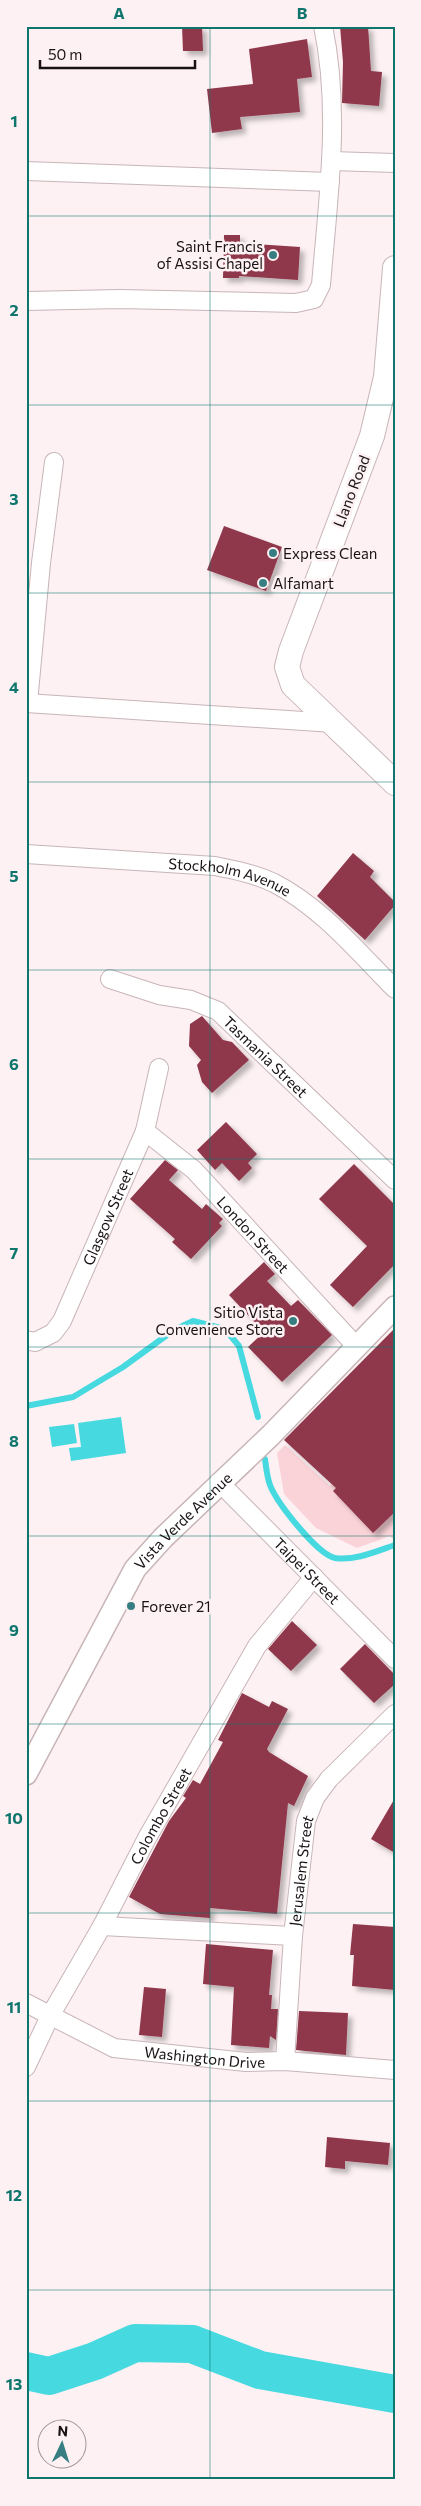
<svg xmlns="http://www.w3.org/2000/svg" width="421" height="2506" viewBox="0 0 421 2506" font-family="Commissioner,sans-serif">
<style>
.green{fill:#fad3d8}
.water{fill:#46d9df}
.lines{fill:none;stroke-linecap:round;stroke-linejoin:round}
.stream{stroke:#46d9df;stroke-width:6}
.river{stroke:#46d9df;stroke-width:38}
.building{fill:#90374b;filter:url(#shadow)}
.minor-casing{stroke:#c8b5b8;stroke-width:20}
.tertiary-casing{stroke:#c8b5b8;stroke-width:24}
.secondary-casing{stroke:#c8b5b8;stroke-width:26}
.minor{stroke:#fff;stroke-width:18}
.tertiary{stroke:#fff;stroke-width:21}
.secondary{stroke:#fff;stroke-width:24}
.grid{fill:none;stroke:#0f766e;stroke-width:1;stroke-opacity:0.55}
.poi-dot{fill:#367e82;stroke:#fdf1f3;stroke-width:2}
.labels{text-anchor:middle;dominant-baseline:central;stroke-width:5;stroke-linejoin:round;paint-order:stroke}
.poi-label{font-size:15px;fill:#181213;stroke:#fdf1f3;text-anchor:start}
.street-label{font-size:15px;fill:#181213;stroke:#fdf1f3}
.neatline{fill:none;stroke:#0f766e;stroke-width:2}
.grid-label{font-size:16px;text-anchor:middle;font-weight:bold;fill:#0f766e}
</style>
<defs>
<filter id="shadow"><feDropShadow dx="4.5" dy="4.5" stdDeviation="2.5" flood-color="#0004"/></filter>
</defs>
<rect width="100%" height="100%" fill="#fdf1f3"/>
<path class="green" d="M 395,1421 L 395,1541 L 390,1536 L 357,1548 L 316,1528 L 284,1494 L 277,1453 L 285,1445 L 330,1486 Z"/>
<g class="water">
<path d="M 121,1417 L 126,1453 L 71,1461 L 69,1448 L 81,1447 L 78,1423 Z"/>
<path d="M 74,1424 L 77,1443 L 52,1447 L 49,1427 Z"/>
</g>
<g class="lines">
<g class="stream">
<path d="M 26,1406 L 73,1397 L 123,1367 L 174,1330 L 193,1321 L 225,1329 L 239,1346 L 258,1417"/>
<path d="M 265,1459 C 266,1467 267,1477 270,1485 C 277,1503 317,1554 335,1558 C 355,1561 377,1551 395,1545"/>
</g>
<path class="river" d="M 26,2371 L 49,2376 L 95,2361 L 135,2343 L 192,2344 L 260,2370 L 395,2394"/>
</g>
<g class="building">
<path d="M 182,26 L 202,26 L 203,51 L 183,51 Z"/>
<path d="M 340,26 L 368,26 L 371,71 L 382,72 L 379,106 L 342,103 L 343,62 Z"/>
<path d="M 307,39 L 312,77 L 297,79 L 300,112 L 240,117 L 242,129 L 212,133 L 207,89 L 253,84 L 249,49 Z"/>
<path d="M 224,235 L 240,235 L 240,243 L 300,247 L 298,280 L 239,276 L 239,278 L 223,278 Z"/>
<path d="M 224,526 L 282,547 L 266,591 L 207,570 Z"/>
<path d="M 353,853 L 374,871 L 370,877 L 395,902 L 395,905 L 365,940 L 317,896 Z"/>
<path d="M 202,1016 L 223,1040 L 232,1042 L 249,1060 L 212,1093 L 202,1082 L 197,1065 L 201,1060 L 189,1046 L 190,1024 Z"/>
<path d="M 226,1122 L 257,1154 L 248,1163 L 252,1168 L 239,1181 L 222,1163 L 215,1170 L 197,1150 Z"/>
<path d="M 165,1160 L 178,1170 L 169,1180 L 202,1209 L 206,1204 L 223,1219 L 219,1223 L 222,1226 L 191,1259 L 172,1242 L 175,1239 L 130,1199 Z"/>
<path d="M 354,1164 L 395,1205 L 395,1264 L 353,1307 L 330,1285 L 367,1246 L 319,1199 Z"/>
<path d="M 264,1262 L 275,1274 L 267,1281 L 291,1306 L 298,1300 L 332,1335 L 282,1382 L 248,1347 L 264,1332 L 229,1295 Z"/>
<path d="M 395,1328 L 395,1512 L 373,1533 L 333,1491 L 336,1488 L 284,1440 Z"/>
<path d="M 292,1621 L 317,1645 L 291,1671 L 268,1649 Z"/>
<path d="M 365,1644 L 395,1675 L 395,1684 L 374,1703 L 340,1669 Z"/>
<path d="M 242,1693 L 269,1707 L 272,1701 L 288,1709 L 267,1749 L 269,1752 L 308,1776 L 294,1806 L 288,1803 L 277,1914 L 210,1908 L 210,1918 L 160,1914 L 129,1897 L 169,1821 L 186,1798 L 183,1796 L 193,1780 L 200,1784 L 223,1742 L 218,1740 Z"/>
<path d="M 395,1798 L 395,1853 L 371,1839 Z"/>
<path d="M 353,1924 L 395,1927 L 395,1990 L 352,1986 L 354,1955 L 350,1955 Z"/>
<path d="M 206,1944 L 273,1950 L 269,1995 L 272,1995 L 271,2009 L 278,2009 L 276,2040 L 270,2036 L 269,2048 L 231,2045 L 234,1987 L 203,1984 Z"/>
<path d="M 144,1987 L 166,1989 L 162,2037 L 139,2035 Z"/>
<path d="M 299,2011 L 348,2013 L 346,2055 L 296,2050 Z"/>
<path d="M 327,2137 L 390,2143 L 388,2165 L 345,2161 L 345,2169 L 325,2167 Z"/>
</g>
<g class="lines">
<g class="minor-casing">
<g id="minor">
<path d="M 331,161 L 395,163"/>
<path d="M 26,171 L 330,182"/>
<path d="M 26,301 L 120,299 L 296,303 L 314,299 L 321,285 C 328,199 341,111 323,26"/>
<path d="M 26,703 L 334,723"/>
<path d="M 28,703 L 41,563 L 54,462"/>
<path id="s1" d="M 26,854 L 215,866 C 235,870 255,874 274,883 C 321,907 358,952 395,989"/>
<path id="s2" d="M 110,979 L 159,995 L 191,1000 L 218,1011 L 395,1180"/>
<path id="s3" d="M 145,1131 L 194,1170 L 356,1346"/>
<path id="s4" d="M 26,1340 L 35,1342 L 53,1333 L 62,1321 L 145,1131 L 159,1068"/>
<path id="s5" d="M 219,1482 L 395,1659"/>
<path d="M 102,1926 L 293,1936"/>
<path id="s6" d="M 26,2003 L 114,2048 L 246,2062 L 285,2061 L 395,2070"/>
<path id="s7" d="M 285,2061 L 293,1936 L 306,1821 L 315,1798 L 329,1779 L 395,1714"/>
<path id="s8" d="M 26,2067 L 50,2016 L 102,1926 L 147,1838 L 257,1646 L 314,1577"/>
</g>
</g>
<g class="tertiary-casing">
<g id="tertiary">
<path id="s9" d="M 26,1774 L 135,1569 L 163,1538 L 271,1435 L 395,1307"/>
</g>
</g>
<g class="secondary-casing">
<path id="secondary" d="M 395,268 L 386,377 L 372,436 L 291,651 L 287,667 L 293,685 L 395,783"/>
</g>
<use href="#minor" class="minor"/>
<use href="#tertiary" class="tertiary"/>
<use href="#secondary" class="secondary"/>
</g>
<path class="grid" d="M 210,26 L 210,2480M 26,216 L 395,216M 26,405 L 395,405M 26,593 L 395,593M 26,782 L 395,782M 26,970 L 395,970M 26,1159 L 395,1159M 26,1347 L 395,1347M 26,1536 L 395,1536M 26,1724 L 395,1724M 26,1913 L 395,1913M 26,2101 L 395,2101M 26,2290 L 395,2290"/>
<g class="poi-dot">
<circle cx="273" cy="255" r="5"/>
<circle cx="273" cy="553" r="5"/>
<circle cx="263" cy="583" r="5"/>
<circle cx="293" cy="1321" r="5"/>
<circle cx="131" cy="1606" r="5"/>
</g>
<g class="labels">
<g class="poi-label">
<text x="263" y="246" text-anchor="end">Saint Francis<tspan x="263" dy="17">of Assisi Chapel</tspan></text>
<text x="283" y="553">Express Clean</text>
<text x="273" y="583">Alfamart</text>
<text x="283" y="1312" text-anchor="end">Sitio Vista<tspan x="283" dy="17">Convenience Store</tspan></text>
<text x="141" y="1606">Forever 21</text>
</g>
<g class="street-label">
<text transform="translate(351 491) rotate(-69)">Llano Road</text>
<text stroke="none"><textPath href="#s1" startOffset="206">Stockholm Avenue</textPath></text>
<text stroke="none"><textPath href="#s2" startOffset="179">Tasmania Street</textPath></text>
<text stroke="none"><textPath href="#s4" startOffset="158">Glasgow Street</textPath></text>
<text stroke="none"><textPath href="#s3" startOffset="150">London Street</textPath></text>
<text stroke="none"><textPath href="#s9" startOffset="300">Vista Verde Avenue</textPath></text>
<text stroke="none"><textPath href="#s5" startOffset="125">Taipei Street</textPath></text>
<text stroke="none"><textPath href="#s8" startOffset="285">Colombo Street</textPath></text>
<text stroke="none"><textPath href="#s7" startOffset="191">Jerusalem Street</textPath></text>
<text stroke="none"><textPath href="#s6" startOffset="190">Washington Drive</textPath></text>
</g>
</g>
<rect width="421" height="2506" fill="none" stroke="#fdf1f3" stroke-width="55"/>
<g transform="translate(62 2444) rotate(4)"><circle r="24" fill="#fdf1f3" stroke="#a19899"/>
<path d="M0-4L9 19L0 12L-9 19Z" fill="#367e82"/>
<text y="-8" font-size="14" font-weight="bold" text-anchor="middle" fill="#181213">N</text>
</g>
<path d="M40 60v8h155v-8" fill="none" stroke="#181213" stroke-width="2.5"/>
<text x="48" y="60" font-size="15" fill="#181213" stroke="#fdf1f3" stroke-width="4" paint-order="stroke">50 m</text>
<rect x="28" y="28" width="366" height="2450" class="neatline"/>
<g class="grid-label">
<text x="119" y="19">A</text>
<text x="302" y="19">B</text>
<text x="14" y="127">1</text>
<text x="14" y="316">2</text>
<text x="14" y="505">3</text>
<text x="14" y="693">4</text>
<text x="14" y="882">5</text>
<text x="14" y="1070">6</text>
<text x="14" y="1259">7</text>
<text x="14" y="1447">8</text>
<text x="14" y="1636">9</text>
<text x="14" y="1824">10</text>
<text x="14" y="2013">11</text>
<text x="14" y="2201">12</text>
<text x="14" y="2390">13</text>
</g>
</svg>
